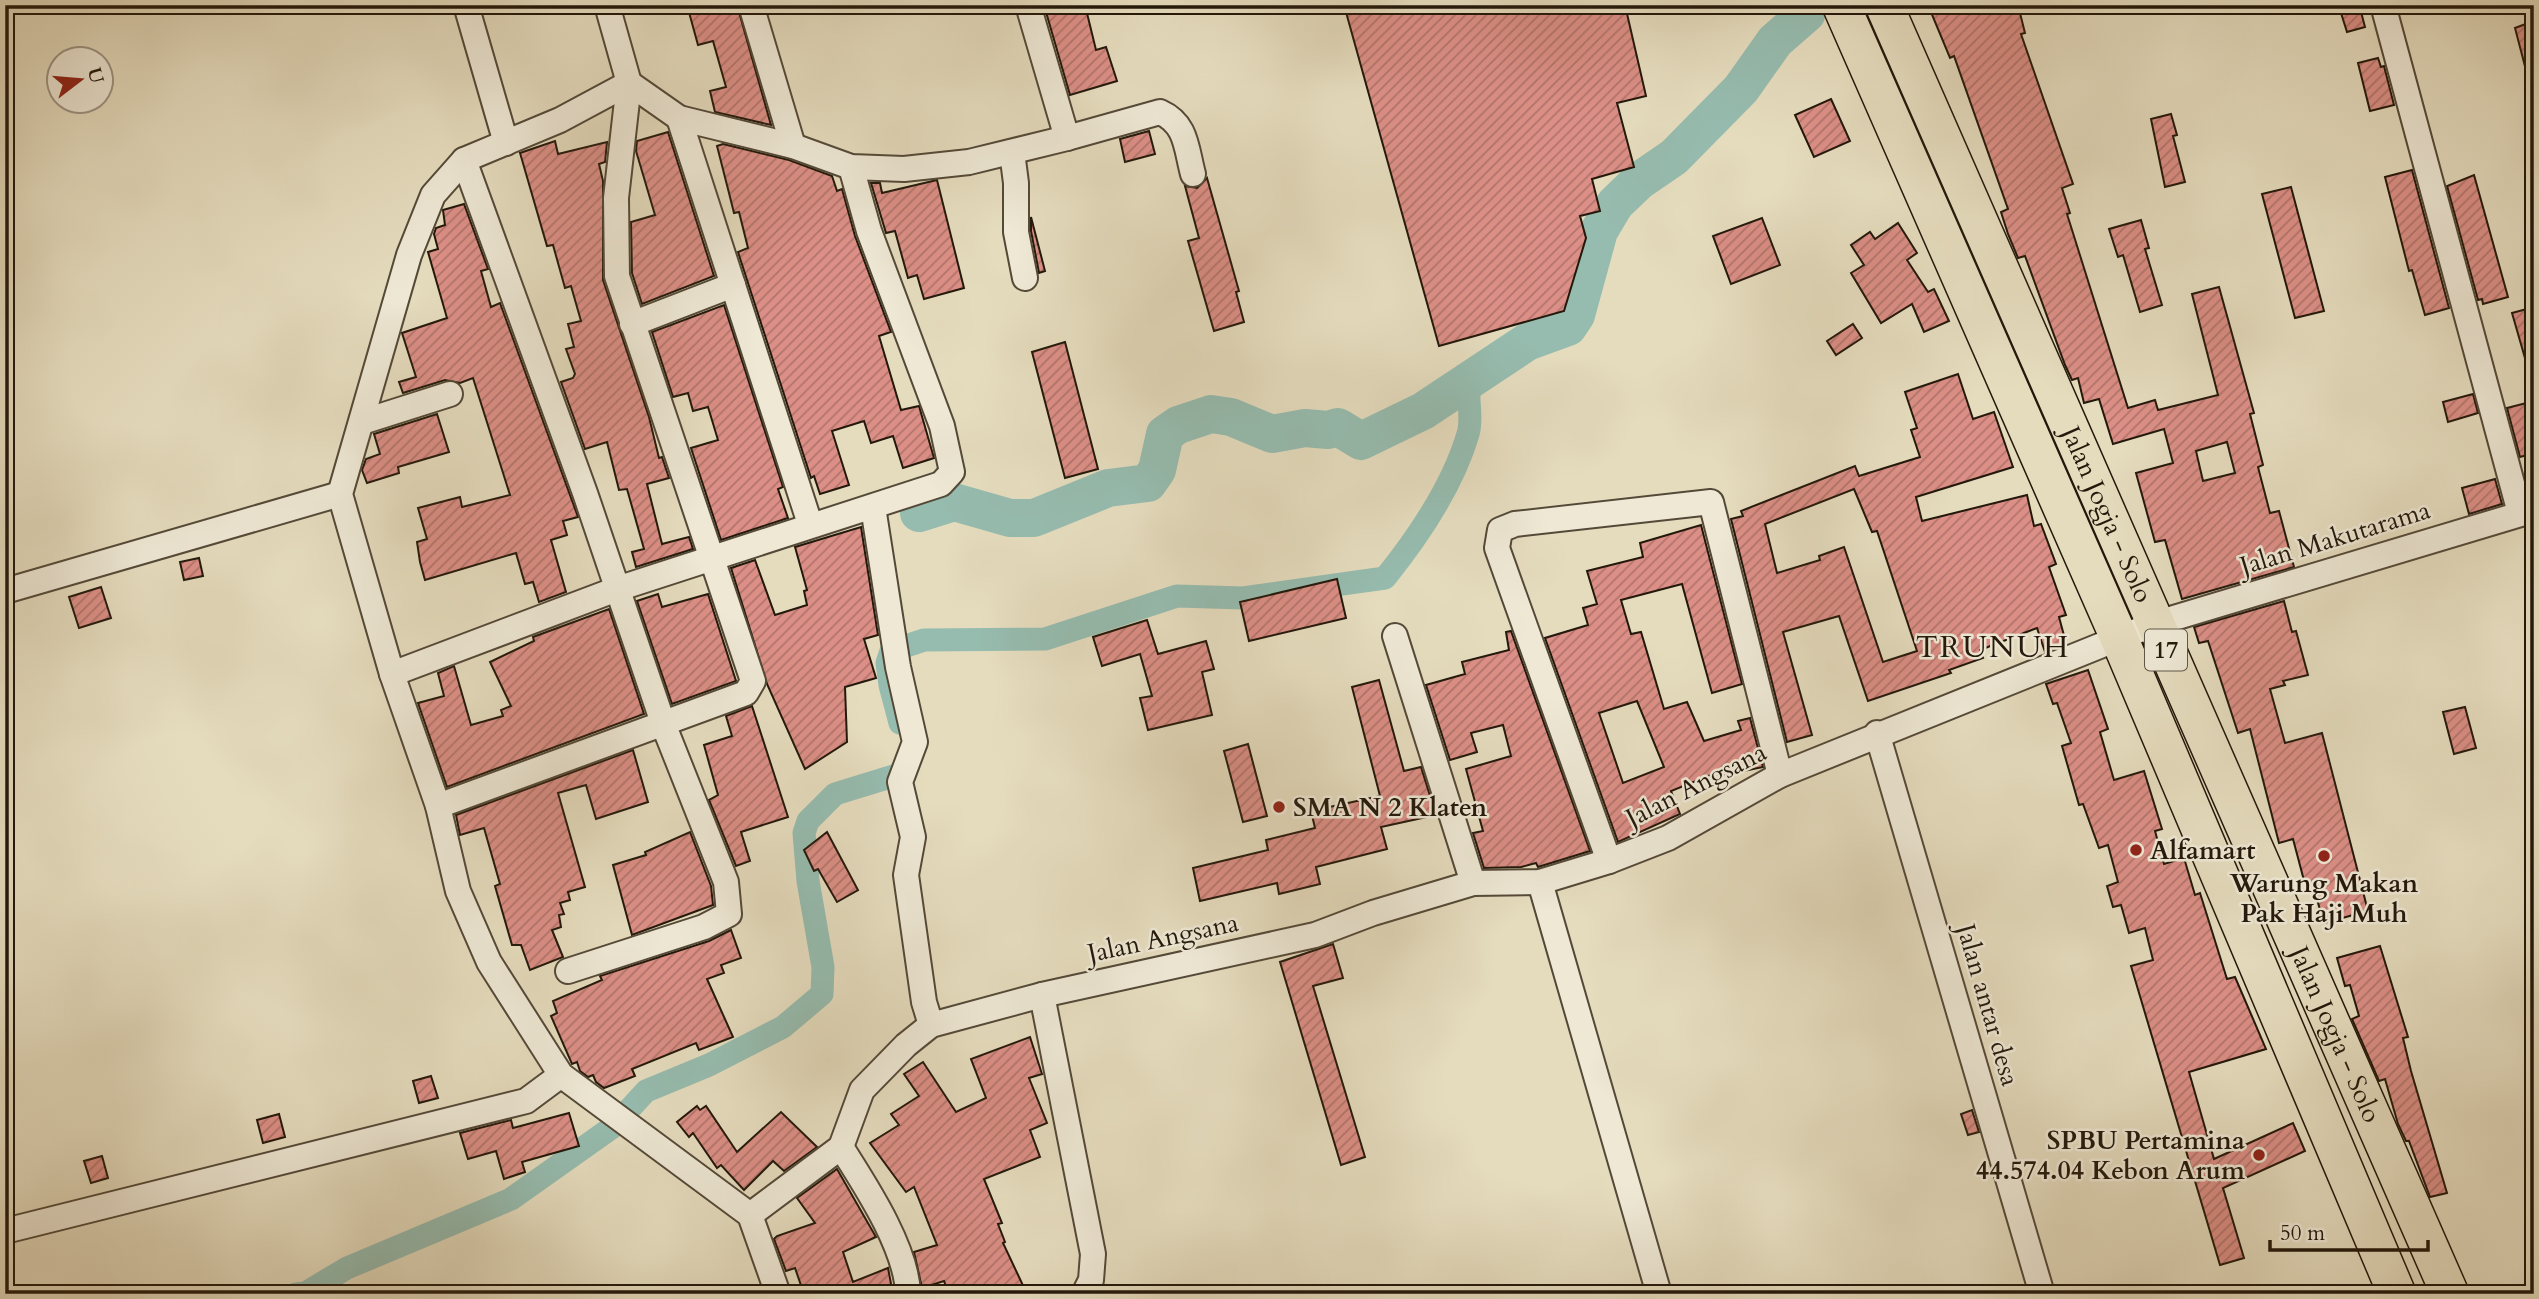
<svg xmlns="http://www.w3.org/2000/svg" width="2539" height="1299" viewBox="0 0 2539 1299" font-family="Cardo,serif">
<style>
.lines{fill:none;stroke-linecap:round;stroke-linejoin:round}
.canal{stroke:#96bcaf;stroke-width:23}
.river{stroke:#96bcaf;stroke-width:38}
.building{fill:url(#building-hatch);stroke:#23180b;stroke-width:2;fill-rule:evenodd}
.minor-casing{stroke:#544938;stroke-width:28}
.highway-casing{stroke:#23180b;stroke-width:40}
.minor{stroke:#eee8d5;stroke-width:24}
.highway{stroke:#e5dcbe;stroke-width:37}
.poi-dot{fill:#8f2418;stroke:#eee8d5;stroke-width:2.5}
.labels{text-anchor:middle;dominant-baseline:central;stroke-width:5;stroke-linejoin:round;paint-order:stroke}
.shield{fill:#eee8d5;stroke:#605648;stroke-width:2}
.shield-label{font-size:24px;font-weight:bold;fill:#23180b}
.street-label{font-size:26px;fill:#23180b;stroke:#eee8d5}
.poi-label{font-size:26px;font-weight:bold;fill:#23180b;stroke:#eee8d5;text-anchor:start}
.quarter-label{font-size:30px;letter-spacing:2px;fill:#23180b;stroke:#eee8d5}
</style>
<defs>
<pattern id="building-hatch" width="6" height="6" patternUnits="userSpaceOnUse" patternTransform="scale(1.75)"><rect width="6" height="6" fill="#dc8f86"/><path d="M-1 1l2-2M0 6l6-6M5 7l2-2" fill="none" stroke="#b2746c"/></pattern>
</defs>
<rect width="100%" height="100%" fill="#e5dcbe"/>
<filter id="stains"><feTurbulence type="fractalNoise" baseFrequency=".00286" numOctaves="4"/><feColorMatrix values="0 0 0 0 .2 0 0 0 0 .09 0 0 0 0 .02 0 0 0 .5 -.17"/></filter>
<radialGradient id="worn" r=".72"><stop offset=".6" stop-color="#630" stop-opacity="0"/><stop offset="1" stop-color="#630" stop-opacity=".3"/></radialGradient>
<g class="lines">
<g class="canal">
<path d="M 900,723 L 890,685 L 887,663 L 891,651 L 924,640 L 1045,639 L 1177,596 L 1243,598 L 1385,578 C 1418,537 1453,485 1468,434 C 1474,414 1464,394 1472,376"/>
<path d="M 296,1294 L 307,1292 L 347,1268 L 511,1199 L 614,1126 L 646,1091 L 709,1065 L 783,1027 L 822,994 L 823,967 L 808,881 L 804,833 L 808,821 L 835,794 L 900,774 L 905,771 L 909,759"/>
</g>
<path class="river" d="M 919,513 L 954,502 L 1010,518 L 1034,518 L 1108,488 L 1148,483 L 1157,470 L 1165,434 L 1178,425 L 1211,414 L 1231,417 L 1272,434 L 1305,428 L 1328,430 L 1338,427 L 1361,441 L 1423,411 L 1527,342 L 1568,327 L 1576,315 L 1599,231 L 1615,204 L 1639,181 L 1674,157 L 1741,89 L 1775,41 L 1806,14 L 1804,5"/>
</g>
<g class="building">
<path d="M 687,5 L 737,5 L 771,125 L 715,112 L 710,91 L 726,87 L 713,41 L 698,45 Z"/>
<path d="M 1044,5 L 1085,5 L 1096,50 L 1106,47 L 1117,81 L 1070,95 Z"/>
<path d="M 1344,5 L 1552,5 L 1554,11 L 1576,5 L 1625,5 L 1646,96 L 1617,103 L 1634,167 L 1592,179 L 1600,211 L 1580,216 L 1586,238 L 1564,311 L 1439,346 Z"/>
<path d="M 1928,5 L 2018,5 L 2025,33 L 2021,34 L 2073,184 L 2062,188 L 2070,213 L 2067,214 L 2128,408 L 2155,400 L 2158,410 L 2218,395 L 2192,294 L 2219,287 L 2254,413 L 2250,414 L 2263,465 L 2258,467 L 2270,513 L 2279,511 L 2294,567 L 2182,599 L 2165,540 L 2155,542 L 2136,473 L 2173,463 L 2164,429 L 2113,444 L 2099,399 L 2084,403 L 2078,378 L 2072,380 L 2065,365 L 2025,256 L 2018,258 L 2008,234 L 2001,212 L 2008,209 L 1954,56 L 1950,58 ZM 2227,442 L 2235,473 L 2203,481 L 2196,451 Z"/>
<path d="M 2360,8 L 2365,27 L 2347,32 L 2341,13 Z"/>
<path d="M 2534,21 L 2534,78 L 2528,78 L 2515,28 Z"/>
<path d="M 2378,58 L 2381,67 L 2384,66 L 2394,105 L 2370,111 L 2358,63 Z"/>
<path d="M 1831,99 L 1850,141 L 1814,157 L 1795,115 Z"/>
<path d="M 2171,114 L 2177,135 L 2173,136 L 2185,182 L 2165,187 L 2151,119 Z"/>
<path d="M 1149,131 L 1155,154 L 1125,162 L 1120,139 Z"/>
<path d="M 668,132 L 714,276 L 642,304 L 632,273 L 631,222 L 655,215 L 636,151 L 637,141 Z"/>
<path d="M 555,141 L 558,154 L 607,142 L 605,162 L 599,164 L 603,181 L 603,280 L 649,417 L 659,458 L 662,457 L 669,478 L 647,484 L 662,544 L 689,537 L 693,549 L 636,567 L 632,552 L 644,549 L 627,489 L 619,490 L 607,442 L 585,449 L 561,382 L 573,378 L 575,374 L 566,349 L 574,347 L 568,324 L 581,321 L 571,286 L 565,288 L 553,245 L 547,246 L 520,153 Z"/>
<path d="M 723,144 L 789,160 L 832,176 L 837,191 L 842,189 L 855,236 L 891,332 L 879,336 L 901,410 L 919,406 L 934,458 L 903,468 L 893,436 L 871,443 L 864,421 L 832,431 L 849,485 L 820,494 L 814,476 L 811,478 L 738,252 L 748,248 L 739,212 L 734,213 L 729,193 L 717,146 Z"/>
<path d="M 2412,170 L 2449,308 L 2425,315 L 2412,270 L 2409,271 L 2385,177 Z"/>
<path d="M 2474,175 L 2508,297 L 2483,304 L 2482,299 L 2478,300 L 2447,186 Z"/>
<path d="M 1207,178 L 1239,291 L 1236,292 L 1244,322 L 1214,331 L 1188,241 L 1199,238 L 1185,186 L 1197,188 Z"/>
<path d="M 937,180 L 964,288 L 924,299 L 917,275 L 908,278 L 895,231 L 886,233 L 871,183 L 880,183 L 882,193 Z"/>
<path d="M 2291,187 L 2324,311 L 2295,318 L 2262,194 Z"/>
<path d="M 464,204 L 488,269 L 481,271 L 491,307 L 500,303 L 578,517 L 563,521 L 567,535 L 551,540 L 566,592 L 539,602 L 533,582 L 525,584 L 516,553 L 425,580 L 420,562 L 417,542 L 427,539 L 418,508 L 460,497 L 462,507 L 510,495 L 473,378 L 460,383 L 445,380 L 403,393 L 399,382 L 416,377 L 402,333 L 447,318 L 428,252 L 438,249 L 434,234 L 436,228 L 445,225 L 443,210 Z"/>
<path d="M 1031,217 L 1045,271 L 1039,273 L 1031,231 Z"/>
<path d="M 1762,218 L 1780,265 L 1731,284 L 1713,236 Z"/>
<path d="M 2141,220 L 2149,248 L 2145,249 L 2162,305 L 2140,312 L 2123,255 L 2118,257 L 2109,229 Z"/>
<path d="M 1898,223 L 1917,253 L 1907,260 L 1928,292 L 1934,289 L 1949,321 L 1924,332 L 1912,304 L 1881,323 L 1851,273 L 1864,265 L 1851,245 L 1870,232 L 1875,239 Z"/>
<path d="M 724,305 L 783,487 L 778,489 L 788,518 L 721,540 L 691,448 L 718,440 L 708,407 L 693,411 L 688,393 L 673,397 L 652,332 Z"/>
<path d="M 2534,307 L 2534,371 L 2529,372 L 2512,313 Z"/>
<path d="M 1853,324 L 1862,338 L 1836,355 L 1827,341 Z"/>
<path d="M 1065,342 L 1098,469 L 1065,478 L 1032,352 Z"/>
<path d="M 1958,374 L 1973,419 L 1994,412 L 2013,467 L 1916,497 L 1922,521 L 2027,495 L 2034,526 L 2041,524 L 2056,564 L 2049,567 L 2066,615 L 2059,617 L 2066,643 L 2045,652 L 2037,628 L 1980,650 L 1983,658 L 1949,670 L 1951,673 L 1868,701 L 1839,616 L 1783,632 L 1812,735 L 1787,742 L 1731,519 L 1743,516 L 1741,511 L 1855,466 L 1859,476 L 1920,457 L 1911,430 L 1917,428 L 1905,392 ZM 1854,489 L 1872,532 L 1877,531 L 1917,651 L 1883,662 L 1844,547 L 1819,556 L 1820,560 L 1777,573 L 1765,524 Z"/>
<path d="M 2473,394 L 2478,413 L 2448,422 L 2443,402 Z"/>
<path d="M 2534,401 L 2534,453 L 2520,457 L 2507,408 Z"/>
<path d="M 437,414 L 449,452 L 398,467 L 399,473 L 367,483 L 362,470 L 366,459 L 380,454 L 374,434 Z"/>
<path d="M 2495,479 L 2502,504 L 2469,514 L 2462,488 Z"/>
<path d="M 1701,525 L 1742,684 L 1712,693 L 1682,584 L 1621,600 L 1631,634 L 1641,632 L 1664,709 L 1687,702 L 1704,741 L 1741,730 L 1738,721 L 1750,718 L 1763,767 L 1719,776 L 1718,772 L 1671,791 L 1680,814 L 1618,842 L 1545,638 L 1588,625 L 1583,608 L 1597,604 L 1587,571 L 1643,557 L 1640,543 ZM 1637,701 L 1664,767 L 1623,783 L 1599,713 Z"/>
<path d="M 861,527 L 878,635 L 864,639 L 876,678 L 845,687 L 847,742 L 805,769 L 767,684 L 731,568 L 755,560 L 775,615 L 807,605 L 804,591 L 807,590 L 795,547 Z"/>
<path d="M 199,558 L 203,576 L 184,580 L 180,562 Z"/>
<path d="M 1337,579 L 1346,618 L 1249,641 L 1240,602 Z"/>
<path d="M 101,587 L 111,618 L 79,628 L 69,597 Z"/>
<path d="M 658,594 L 662,607 L 708,594 L 736,681 L 672,704 L 637,601 Z"/>
<path d="M 2284,601 L 2292,632 L 2296,631 L 2308,675 L 2283,681 L 2285,685 L 2270,689 L 2285,743 L 2322,733 L 2368,911 L 2324,923 L 2313,886 L 2306,888 L 2293,839 L 2279,843 L 2250,729 L 2238,733 L 2208,641 L 2199,643 L 2194,627 Z"/>
<path d="M 609,609 L 644,714 L 447,787 L 418,703 L 444,696 L 438,673 L 454,666 L 471,725 L 503,716 L 501,710 L 511,706 L 490,662 L 534,641 L 533,637 Z"/>
<path d="M 1147,620 L 1158,654 L 1206,641 L 1214,669 L 1202,672 L 1212,715 L 1148,730 L 1140,698 L 1152,696 L 1140,654 L 1102,666 L 1093,637 Z"/>
<path d="M 1511,631 L 1590,851 L 1538,867 L 1536,863 L 1521,867 L 1484,868 L 1473,833 L 1483,831 L 1466,769 L 1511,756 L 1503,725 L 1471,733 L 1477,752 L 1450,760 L 1426,685 L 1465,674 L 1462,662 L 1509,650 L 1506,632 Z"/>
<path d="M 2088,670 L 2108,729 L 2100,732 L 2114,780 L 2144,771 L 2162,829 L 2155,831 L 2164,864 L 2184,858 L 2195,895 L 2200,893 L 2227,979 L 2235,977 L 2266,1049 L 2189,1072 L 2214,1159 L 2293,1123 L 2305,1151 L 2223,1188 L 2244,1258 L 2220,1265 L 2131,966 L 2153,960 L 2145,928 L 2129,933 L 2121,905 L 2113,907 L 2107,886 L 2118,882 L 2108,845 L 2099,848 L 2083,804 L 2079,805 L 2062,746 L 2071,743 L 2057,703 L 2053,704 L 2046,684 Z"/>
<path d="M 1379,680 L 1404,771 L 1421,767 L 1436,815 L 1381,827 L 1387,849 L 1316,867 L 1320,884 L 1279,894 L 1277,883 L 1200,901 L 1193,868 L 1268,850 L 1266,840 L 1315,828 L 1311,811 L 1380,796 L 1352,687 Z"/>
<path d="M 752,706 L 788,817 L 741,832 L 750,861 L 736,866 L 709,800 L 718,795 L 704,745 L 732,736 L 726,716 Z"/>
<path d="M 2465,707 L 2476,748 L 2454,754 L 2443,712 Z"/>
<path d="M 1248,744 L 1267,816 L 1243,822 L 1224,751 Z"/>
<path d="M 633,750 L 648,802 L 596,819 L 586,785 L 558,793 L 585,887 L 568,892 L 570,900 L 560,903 L 564,914 L 559,915 L 561,927 L 552,930 L 563,957 L 530,970 L 521,945 L 512,945 L 495,886 L 500,884 L 484,828 L 460,835 L 456,815 Z"/>
<path d="M 690,832 L 711,886 L 713,905 L 632,935 L 613,865 L 646,855 L 645,852 Z"/>
<path d="M 827,832 L 858,890 L 837,902 L 818,869 L 814,871 L 804,850 Z"/>
<path d="M 731,930 L 741,958 L 721,965 L 724,973 L 707,979 L 733,1037 L 699,1050 L 696,1043 L 632,1069 L 635,1076 L 604,1088 L 596,1082 L 593,1075 L 588,1077 L 580,1071 L 577,1062 L 572,1064 L 551,1016 L 557,1013 L 553,1001 L 602,980 L 600,976 L 709,941 Z"/>
<path d="M 1333,944 L 1343,978 L 1313,986 L 1365,1157 L 1341,1165 L 1280,962 Z"/>
<path d="M 2380,946 L 2408,1037 L 2403,1038 L 2411,1071 L 2447,1193 L 2430,1197 L 2409,1141 L 2406,1141 L 2398,1124 L 2385,1079 L 2379,1081 L 2352,1019 L 2359,1016 L 2350,985 L 2345,986 L 2337,958 Z"/>
<path d="M 1030,1037 L 1042,1074 L 1029,1078 L 1047,1123 L 1030,1130 L 1040,1157 L 984,1179 L 1002,1223 L 998,1224 L 1005,1242 L 1003,1243 L 1027,1294 L 949,1294 L 944,1281 L 922,1288 L 914,1252 L 937,1245 L 914,1187 L 906,1192 L 870,1143 L 899,1125 L 891,1114 L 919,1096 L 904,1074 L 923,1062 L 956,1112 L 986,1098 L 971,1059 Z"/>
<path d="M 431,1076 L 438,1098 L 419,1103 L 413,1081 Z"/>
<path d="M 697,1106 L 700,1110 L 706,1106 L 737,1152 L 781,1112 L 817,1147 L 784,1171 L 773,1161 L 744,1190 L 721,1165 L 717,1168 L 693,1133 L 689,1137 L 677,1122 Z"/>
<path d="M 1972,1110 L 1979,1132 L 1968,1135 L 1961,1114 Z"/>
<path d="M 569,1113 L 579,1146 L 522,1162 L 525,1172 L 504,1179 L 496,1151 L 468,1159 L 460,1133 L 511,1120 L 513,1128 Z"/>
<path d="M 279,1114 L 285,1137 L 263,1143 L 257,1120 Z"/>
<path d="M 102,1156 L 108,1178 L 91,1183 L 84,1161 Z"/>
<path d="M 837,1169 L 876,1237 L 843,1252 L 853,1282 L 888,1268 L 893,1294 L 804,1294 L 795,1268 L 786,1271 L 774,1239 L 777,1236 L 815,1223 L 797,1198 Z"/>
</g>
<g class="lines">
<g class="minor-casing">
<g id="minor">
<path d="M 466,5 L 506,143"/>
<path d="M 751,5 L 793,146"/>
<path d="M 1028,5 L 1067,138 L 1160,112 C 1187,124 1186,148 1193,174"/>
<path d="M 2383,5 L 2520,513"/>
<path d="M 679,118 L 810,524"/>
<path d="M 1012,152 L 1016,183 L 1016,232 L 1025,278"/>
<path d="M 464,160 L 585,493 L 664,726 L 726,882 L 729,914 L 704,927 L 568,971"/>
<path d="M 632,324 L 733,285"/>
<path d="M 362,422 L 450,394"/>
<path d="M 873,507 L 898,667 L 915,742 L 900,782 L 913,837 L 906,875 L 924,1002 L 931,1025"/>
<path d="M 5,591 L 340,494"/>
<path d="M 1395,636 L 1473,883"/>
<path d="M 392,674 L 617,589 L 941,484 L 952,472 L 942,426 L 869,231 L 851,167"/>
<path d="M 1877,733 L 2042,1294"/>
<path d="M 438,806 L 746,693 L 753,681 L 617,276 L 616,198 L 629,83 L 607,5"/>
<path d="M 1609,861 L 1497,548 L 1500,530 L 1515,524 L 1711,502 L 1780,775"/>
<path d="M 1540,882 L 1659,1294"/>
<path d="M 1042,995 L 1093,1254 L 1091,1280 L 1084,1294"/>
<path d="M 841,1147 C 865,1185 907,1248 908,1294"/>
<path d="M 750,1215 L 841,1147 L 862,1090 L 906,1045 L 931,1025 L 1042,995 L 1315,935 L 1373,913 L 1473,883 L 1540,882 L 1609,861 L 1668,838 L 1780,775 L 2154,624 L 2534,510"/>
<path d="M 5,1231 L 526,1101 L 561,1075"/>
<path d="M 778,1294 L 750,1215 L 561,1075 L 489,962 L 458,891 L 438,806 L 392,674 L 340,494 L 409,255 L 433,195 L 464,160 L 560,120 L 629,83 L 679,118 L 793,146 L 851,167 L 904,169 L 969,162 L 1067,138"/>
</g>
</g>
<g class="highway-casing">
<g id="highway">
<path d="M 1841,5 L 2120,640 L 2397,1294"/>
<path id="s1" d="M 1884,5 L 2450,1294"/>
</g>
</g>
<use href="#minor" class="minor"/>
<use href="#highway" class="highway"/>
</g>
<g class="poi-dot">
<circle cx="1279" cy="807" r="7"/>
<circle cx="2136" cy="850" r="7"/>
<circle cx="2324" cy="856" r="7"/>
<circle cx="2259" cy="1155" r="7"/>
</g>
<g class="labels">
<rect class="shield" x="2145" y="629.5" width="42" height="41" rx="5"/>
<g class="shield-label">
<text x="2166" y="650">17</text>
</g>
<g class="street-label">
<text stroke="none"><textPath href="#s1" startOffset="556">Jalan Jogja - Solo</textPath></text>
<text transform="translate(2335 538) rotate(-17)">Jalan Makutarama</text>
<text transform="translate(1696 785) rotate(-27)">Jalan Angsana</text>
<text transform="translate(1163 938) rotate(-12)">Jalan Angsana</text>
<text transform="translate(1988 1005) rotate(74)">Jalan antar desa</text>
<text stroke="none"><textPath href="#s1" startOffset="1124">Jalan Jogja - Solo</textPath></text>
</g>
<g class="poi-label">
<text x="1293" y="807">SMA N 2 Klaten</text>
<text x="2150" y="850">Alfamart</text>
<text x="2324" y="883" text-anchor="middle">Warung Makan<tspan x="2324" dy="30">Pak Haji Muh</tspan></text>
<text x="2245" y="1140" text-anchor="end">SPBU Pertamina<tspan x="2245" dy="30">44.574.04 Kebon Arum</tspan></text>
</g>
<g class="quarter-label">
<text x="1993" y="647">TRUNUH</text>
</g>
</g>
<rect width="2539" height="1299" fill="none" stroke="#e5dcbe" stroke-width="28"/>
<rect x="7" y="7" width="2525" height="1285" fill="none" stroke="#23180b" stroke-width="3.5"/>
<rect x="14" y="14" width="2511" height="1271" fill="none" stroke="#23180b" stroke-width="2"/>
<g transform="translate(80 80) rotate(74)"><circle r="33" fill="#eee8d5" stroke="#9d9584" stroke-width="2"/>
<path d="M0-5L12 26L0 18L-12 26Z" fill="#8f2418"/>
<text y="-10" font-size="19" font-weight="bold" text-anchor="middle" fill="#23180b">U</text>
</g>
<path d="M2270 1240v10h158v-10" fill="none" stroke="#23180b" stroke-width="3.5"/>
<text x="2280" y="1240" font-size="21" fill="#23180b" stroke="#eee8d5" stroke-width="5" paint-order="stroke">50 m</text>
<rect width="100%" height="100%" filter="url(#stains)"/>
<rect width="100%" height="100%" fill="url(#worn)"/>
</svg>
